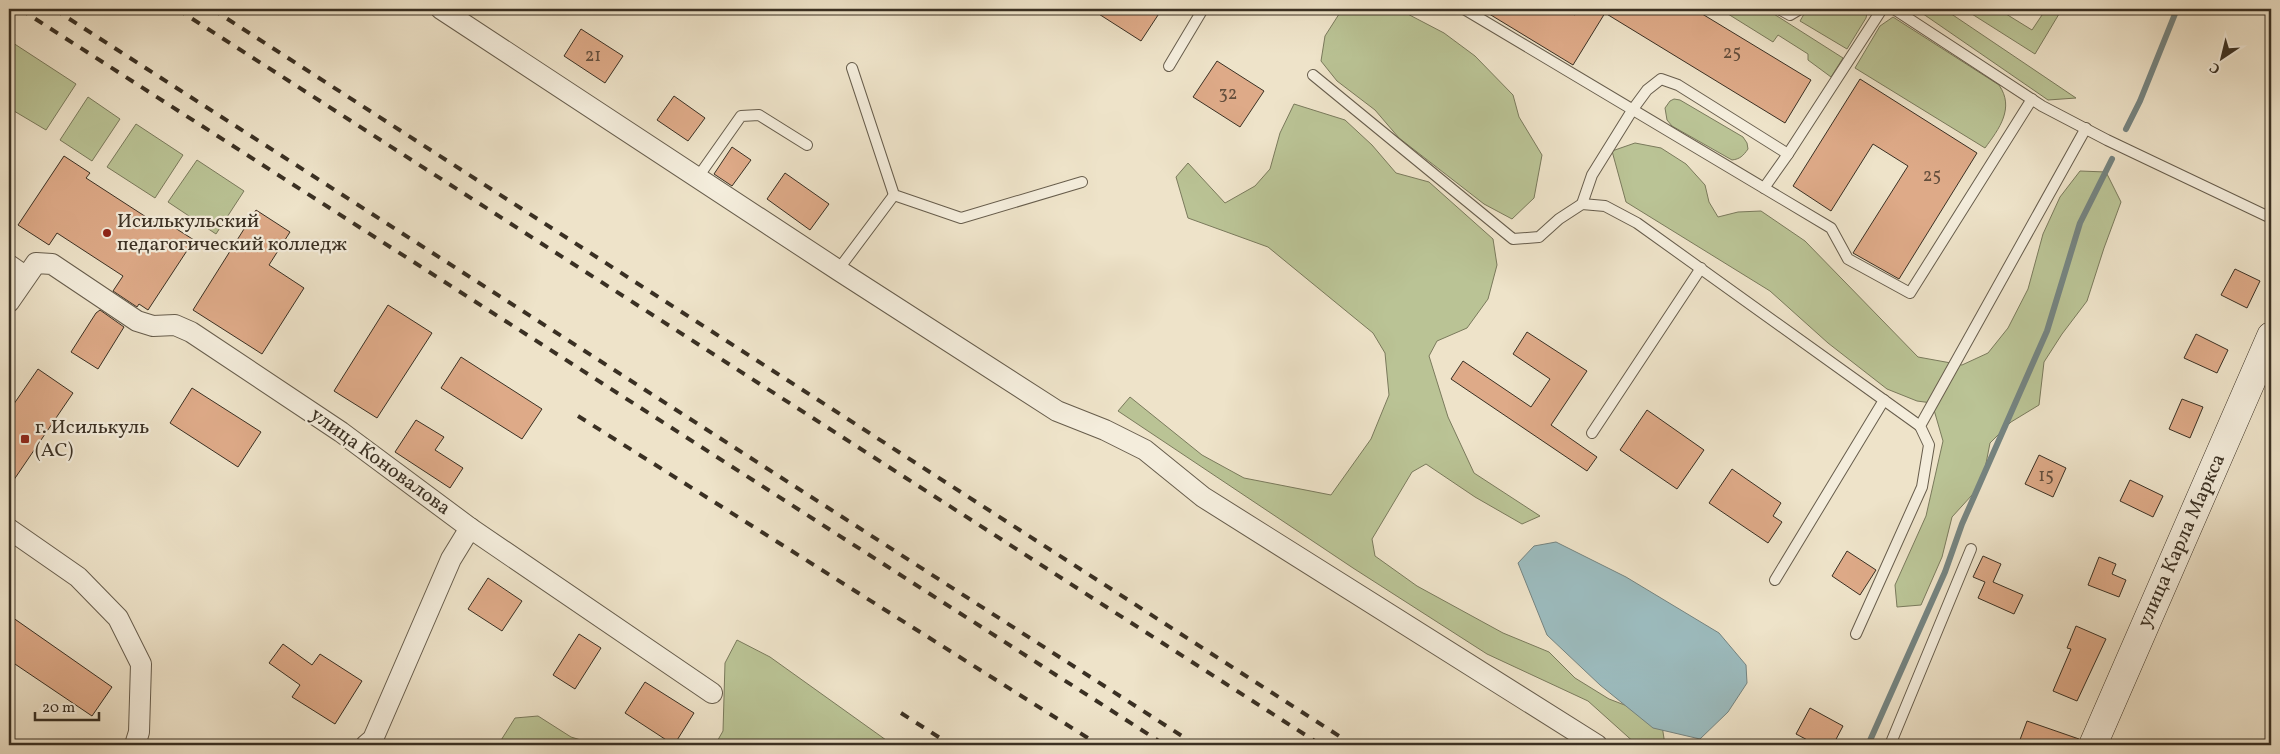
<svg xmlns="http://www.w3.org/2000/svg" width="2280" height="754" viewBox="0 0 2280 754" font-family="Vollkorn,serif">
<style>
.green{fill:#bac395;stroke:#7a7a5c}
.water{fill:#9cbcbf;stroke:#758481}
.lines{fill:none;stroke-linecap:round;stroke-linejoin:round}
.stream{stroke:#758481;stroke-width:6}
.building{fill:#deaa88;stroke:#3a3023}
.lane-casing{stroke:#675d4c;stroke-width:12}
.street-casing{stroke:#675d4c;stroke-width:22}
.secondary-casing{stroke:#3a3023;stroke-width:29}
.lane{stroke:#f4eddc;stroke-width:10}
.street{stroke:#f4eddc;stroke-width:20}
.secondary{stroke:#f4eddc;stroke-width:28}
.rail{stroke:#3a3023;stroke-width:4;stroke-dasharray:9 9;stroke-linecap:butt}
.poi-dot{fill:#8f2418;stroke:#f4eddc;stroke-width:2}
.labels{text-anchor:middle;dominant-baseline:central;stroke-width:4.5;stroke-linejoin:round;paint-order:stroke}
.number-label{font-size:18px;fill:#634e3c}
.poi-label{font-size:20px;fill:#3a3023;stroke:#f4eddc;text-anchor:start}
.street-label{font-size:20px;fill:#3a3023;stroke:#f4eddc}
</style>
<rect width="100%" height="100%" fill="#eee3c9"/>
<filter id="stains"><feTurbulence type="fractalNoise" baseFrequency=".004" numOctaves="4"/><feColorMatrix values="0 0 0 0 .2 0 0 0 0 .09 0 0 0 0 .02 0 0 0 .5 -.17"/></filter>
<radialGradient id="worn" r=".72"><stop offset=".6" stop-color="#630" stop-opacity="0"/><stop offset="1" stop-color="#630" stop-opacity=".3"/></radialGradient>
<g class="green">
<path d="M 1720,9 L 1766,9 L 1843,58 L 1831,77 L 1808,60 L 1808,54 L 1778,35 L 1773,42 Z"/>
<path d="M 1807,9 L 1868,9 L 1866,18 L 1847,49 L 1800,21 Z"/>
<path d="M 1916,9 L 1944,9 L 2076,98 L 2048,100 Z"/>
<path d="M 1964,9 L 1998,9 L 2032,30 L 2046,9 L 2062,9 L 2035,54 Z"/>
<path d="M 1400,10 L 1444,33 L 1475,56 L 1513,95 L 1519,117 L 1542,155 L 1534,198 L 1512,219 L 1484,204 L 1399,138 L 1375,110 L 1337,81 L 1321,61 L 1325,36 L 1341,11 Z"/>
<path d="M 1893,17 L 1999,85 C 2015,108 1999,129 1985,148 L 1855,68 L 1880,26 Z"/>
<path d="M 10,41 L 76,84 L 46,130 L 9,108 Z"/>
<path d="M 88,97 L 120,119 L 92,161 L 60,140 Z"/>
<path d="M 1674,99 L 1680,100 L 1743,137 L 1747,143 L 1748,149 C 1743,156 1740,159 1732,160 L 1672,126 L 1667,120 L 1665,108 L 1670,101 Z"/>
<path d="M 1294,104 L 1345,120 L 1372,145 L 1396,173 L 1429,182 L 1493,239 L 1497,265 L 1488,299 L 1467,328 L 1437,341 L 1429,356 L 1448,417 L 1474,473 L 1540,516 L 1522,524 L 1475,497 L 1426,464 L 1412,472 L 1372,539 L 1375,556 L 1417,586 L 1503,633 L 1549,652 L 1575,678 L 1609,699 L 1661,719 L 1665,745 L 1637,745 L 1588,701 L 1487,654 L 1353,568 L 1118,411 L 1130,397 L 1202,455 L 1244,478 L 1331,495 L 1371,439 L 1389,395 L 1385,353 L 1373,333 L 1268,247 L 1188,218 L 1176,177 L 1188,163 L 1225,203 L 1255,186 L 1270,169 L 1280,133 Z"/>
<path d="M 136,124 L 183,155 L 155,198 L 107,167 Z"/>
<path d="M 1635,143 L 1661,148 L 1686,164 L 1705,185 L 1709,202 L 1718,217 L 1738,212 L 1761,211 L 1805,241 L 1918,357 L 1962,365 L 1988,353 L 2008,328 L 2028,289 L 2043,234 L 2060,197 L 2080,171 L 2106,172 L 2121,202 L 2104,248 L 2087,301 L 2062,334 L 2044,362 L 2039,405 L 2011,422 L 1990,443 L 1982,484 L 1952,517 L 1942,557 L 1921,605 L 1897,607 L 1895,585 L 1926,516 L 1943,441 L 1932,403 L 1917,401 L 1887,389 L 1828,343 L 1770,291 L 1626,202 L 1612,151 Z"/>
<path d="M 197,160 L 244,191 L 216,234 L 168,202 Z"/>
<path d="M 737,640 L 770,657 L 893,745 L 715,745 L 723,731 L 725,663 Z"/>
<path d="M 538,716 L 571,737 L 597,745 L 498,745 L 515,718 Z"/>
</g>
<path class="water" d="M 1556,542 L 1626,577 L 1719,633 L 1746,665 L 1747,683 L 1728,712 L 1700,739 L 1653,728 L 1600,685 L 1547,635 L 1518,563 L 1534,546 Z"/>
<g class="lines">
<g class="stream">
<path d="M 2126,129 L 2140,101 L 2177,9"/>
<path d="M 1868,745 L 1945,572 L 1962,524 L 2047,331 L 2080,223 L 2112,159"/>
</g>
</g>
<g class="building">
<path d="M 1091,9 L 1162,9 L 1141,41 Z"/>
<path d="M 1481,9 L 1564,9 L 1575,15 L 1579,9 L 1694,9 L 1811,80 L 1785,123 L 1605,13 L 1573,65 Z"/>
<path d="M 581,29 L 623,56 L 605,83 L 564,56 Z"/>
<path d="M 1217,61 L 1264,91 L 1240,127 L 1193,97 Z"/>
<path d="M 1860,79 L 1977,153 L 1899,279 L 1853,253 L 1908,166 L 1873,144 L 1831,211 L 1793,186 Z"/>
<path d="M 674,96 L 705,118 L 688,141 L 657,120 Z"/>
<path d="M 732,147 L 751,160 L 732,186 L 714,174 Z"/>
<path d="M 64,156 L 90,173 L 86,178 L 160,226 L 164,221 L 194,240 L 148,310 L 139,304 L 137,307 L 113,291 L 123,276 L 57,233 L 49,245 L 18,225 Z"/>
<path d="M 785,173 L 829,204 L 810,230 L 767,199 Z"/>
<path d="M 256,210 L 290,232 L 269,265 L 304,288 L 262,354 L 193,310 Z"/>
<path d="M 2235,269 L 2260,281 L 2247,308 L 2221,295 Z"/>
<path d="M 388,305 L 432,333 L 377,418 L 334,391 Z"/>
<path d="M 100,310 L 124,327 L 98,369 L 71,352 L 96,313 Z"/>
<path d="M 1527,332 L 1587,371 L 1551,425 L 1597,457 L 1587,471 L 1451,379 L 1463,361 L 1531,407 L 1550,379 L 1513,354 Z"/>
<path d="M 2196,334 L 2228,350 L 2217,373 L 2184,358 Z"/>
<path d="M 461,357 L 542,409 L 522,439 L 441,388 Z"/>
<path d="M 38,369 L 73,393 L 9,487 L 9,411 Z"/>
<path d="M 192,388 L 261,432 L 238,467 L 170,423 Z"/>
<path d="M 2182,399 L 2203,407 L 2190,438 L 2169,429 Z"/>
<path d="M 1647,410 L 1704,450 L 1677,489 L 1620,450 Z"/>
<path d="M 416,420 L 444,437 L 435,450 L 463,468 L 450,488 L 395,452 Z"/>
<path d="M 2039,455 L 2066,468 L 2053,497 L 2025,484 Z"/>
<path d="M 1732,469 L 1781,503 L 1773,516 L 1782,522 L 1768,543 L 1709,503 Z"/>
<path d="M 2130,480 L 2163,496 L 2153,517 L 2120,501 Z"/>
<path d="M 1847,551 L 1876,570 L 1860,595 L 1832,576 Z"/>
<path d="M 1983,556 L 2001,564 L 1993,582 L 2023,595 L 2014,614 L 1978,598 L 1985,582 L 1973,577 Z"/>
<path d="M 2099,557 L 2116,564 L 2112,574 L 2126,580 L 2119,597 L 2088,585 Z"/>
<path d="M 488,578 L 522,601 L 502,631 L 468,609 Z"/>
<path d="M 9,615 L 112,687 L 92,716 L 9,660 Z"/>
<path d="M 2076,626 L 2106,639 L 2077,701 L 2053,691 L 2071,649 L 2067,648 Z"/>
<path d="M 579,634 L 601,648 L 575,689 L 553,675 Z"/>
<path d="M 283,644 L 312,665 L 320,654 L 362,681 L 335,724 L 292,697 L 300,685 L 269,663 Z"/>
<path d="M 645,682 L 694,713 L 674,745 L 625,713 Z"/>
<path d="M 1810,708 L 1843,726 L 1833,745 L 1817,745 L 1796,734 Z"/>
<path d="M 2027,721 L 2079,739 L 2078,745 L 2018,745 Z"/>
</g>
<g class="lines">
<g class="lane-casing">
<g id="lane">
<path d="M 1464,9 L 1831,228 L 1848,259 L 1910,293 L 2032,99"/>
<path d="M 1779,9 L 1790,15 L 1800,9"/>
<path d="M 1894,9 L 2042,106 L 2107,140 L 2271,218"/>
<path d="M 1169,66 L 1203,9"/>
<path d="M 852,68 L 894,195 L 961,218 L 1082,182"/>
<path d="M 1313,75 L 1513,239 L 1539,237 L 1559,219 L 1582,204 L 1605,206 L 1637,223 L 1920,426"/>
<path d="M 1788,154 L 1882,9"/>
<path d="M 698,177 L 741,116 L 759,115 L 807,145"/>
<path d="M 1582,204 L 1592,175 L 1633,109 L 1647,90 L 1661,79 L 1678,85 L 1788,154 L 1764,188"/>
<path d="M 838,270 L 894,195"/>
<path d="M 1592,433 L 1701,268"/>
<path d="M 1775,580 L 1884,400"/>
<path d="M 1856,634 L 1922,487 L 1929,445 L 1920,426 L 2086,128"/>
<path d="M 1890,745 L 1971,549"/>
</g>
</g>
<g class="street-casing">
<g id="street">
<path d="M 441,9 L 838,270 L 1057,411 L 1105,430 L 1145,450 L 1203,497 L 1597,745"/>
<path d="M 9,265 L 25,276"/>
<path d="M 9,302 L 36,263 L 52,264 L 137,321 L 153,326 L 175,325 L 191,332 L 341,432 L 470,528 L 712,693"/>
<path d="M 9,529 L 78,577 L 118,618 L 141,664 L 139,732 L 135,745"/>
<path d="M 366,745 L 373,739 L 451,559 L 470,528"/>
</g>
</g>
<g class="secondary-casing">
<path id="secondary" d="M 2093,745 L 2271,336"/>
</g>
<use href="#lane" class="lane"/>
<use href="#street" class="street"/>
<use href="#secondary" class="secondary"/>
<g class="rail">
<path d="M 20,9 L 1165,745"/>
<path d="M 54,9 L 1196,745"/>
<path d="M 177,9 L 1321,745"/>
<path d="M 212,9 L 1353,745"/>
<path d="M 578,416 L 1099,745"/>
<path d="M 901,713 L 951,745"/>
</g>
</g>
<g class="poi-dot">
<circle cx="107" cy="233" r="5"/>
<rect x="20" y="434" width="10" height="10" rx="2.5"/>
</g>
<g class="labels">
<g class="number-label">
<text x="1732" y="53">25</text>
<text x="593" y="56">21</text>
<text x="1228" y="94">32</text>
<text x="1932" y="176">25</text>
<text x="2046" y="476">15</text>
</g>
<g class="poi-label">
<text x="117" y="222">Исилькульский<tspan x="117" dy="23">педагогический колледж</tspan></text>
<text x="35" y="428">г. Исилькуль<tspan x="35" dy="23">(АС)</tspan></text>
</g>
<g class="street-label">
<text transform="translate(380 462) rotate(36)">улица Коновалова</text>
<text transform="translate(2182 541) rotate(-66)">улица Карла Маркса</text>
</g>
</g>
<rect width="2280" height="754" fill="none" stroke="#eee3c9" stroke-width="30"/>
<rect x="10" y="10" width="2260" height="734" fill="none" stroke="#3a3023" stroke-width="2.5"/>
<rect x="15" y="15" width="2250" height="724" fill="none" stroke="#3a3023"/>
<g transform="translate(2222 58) rotate(215)" stroke="#f4eddc" stroke-width="4" paint-order="stroke">
<path d="M0-4L9 19L0 12L-9 19Z" fill="#3a3023"/>
<text y="-8" font-size="14" font-weight="bold" text-anchor="middle" fill="#3a3023">С</text>
</g>
<path d="M35 712v8h64v-8" fill="none" stroke="#3a3023" stroke-width="2.5"/>
<text x="42" y="712" font-size="15" fill="#3a3023" stroke="#f4eddc" stroke-width="4" paint-order="stroke">20 m</text>
<rect width="100%" height="100%" filter="url(#stains)"/>
<rect width="100%" height="100%" fill="url(#worn)"/>
</svg>
